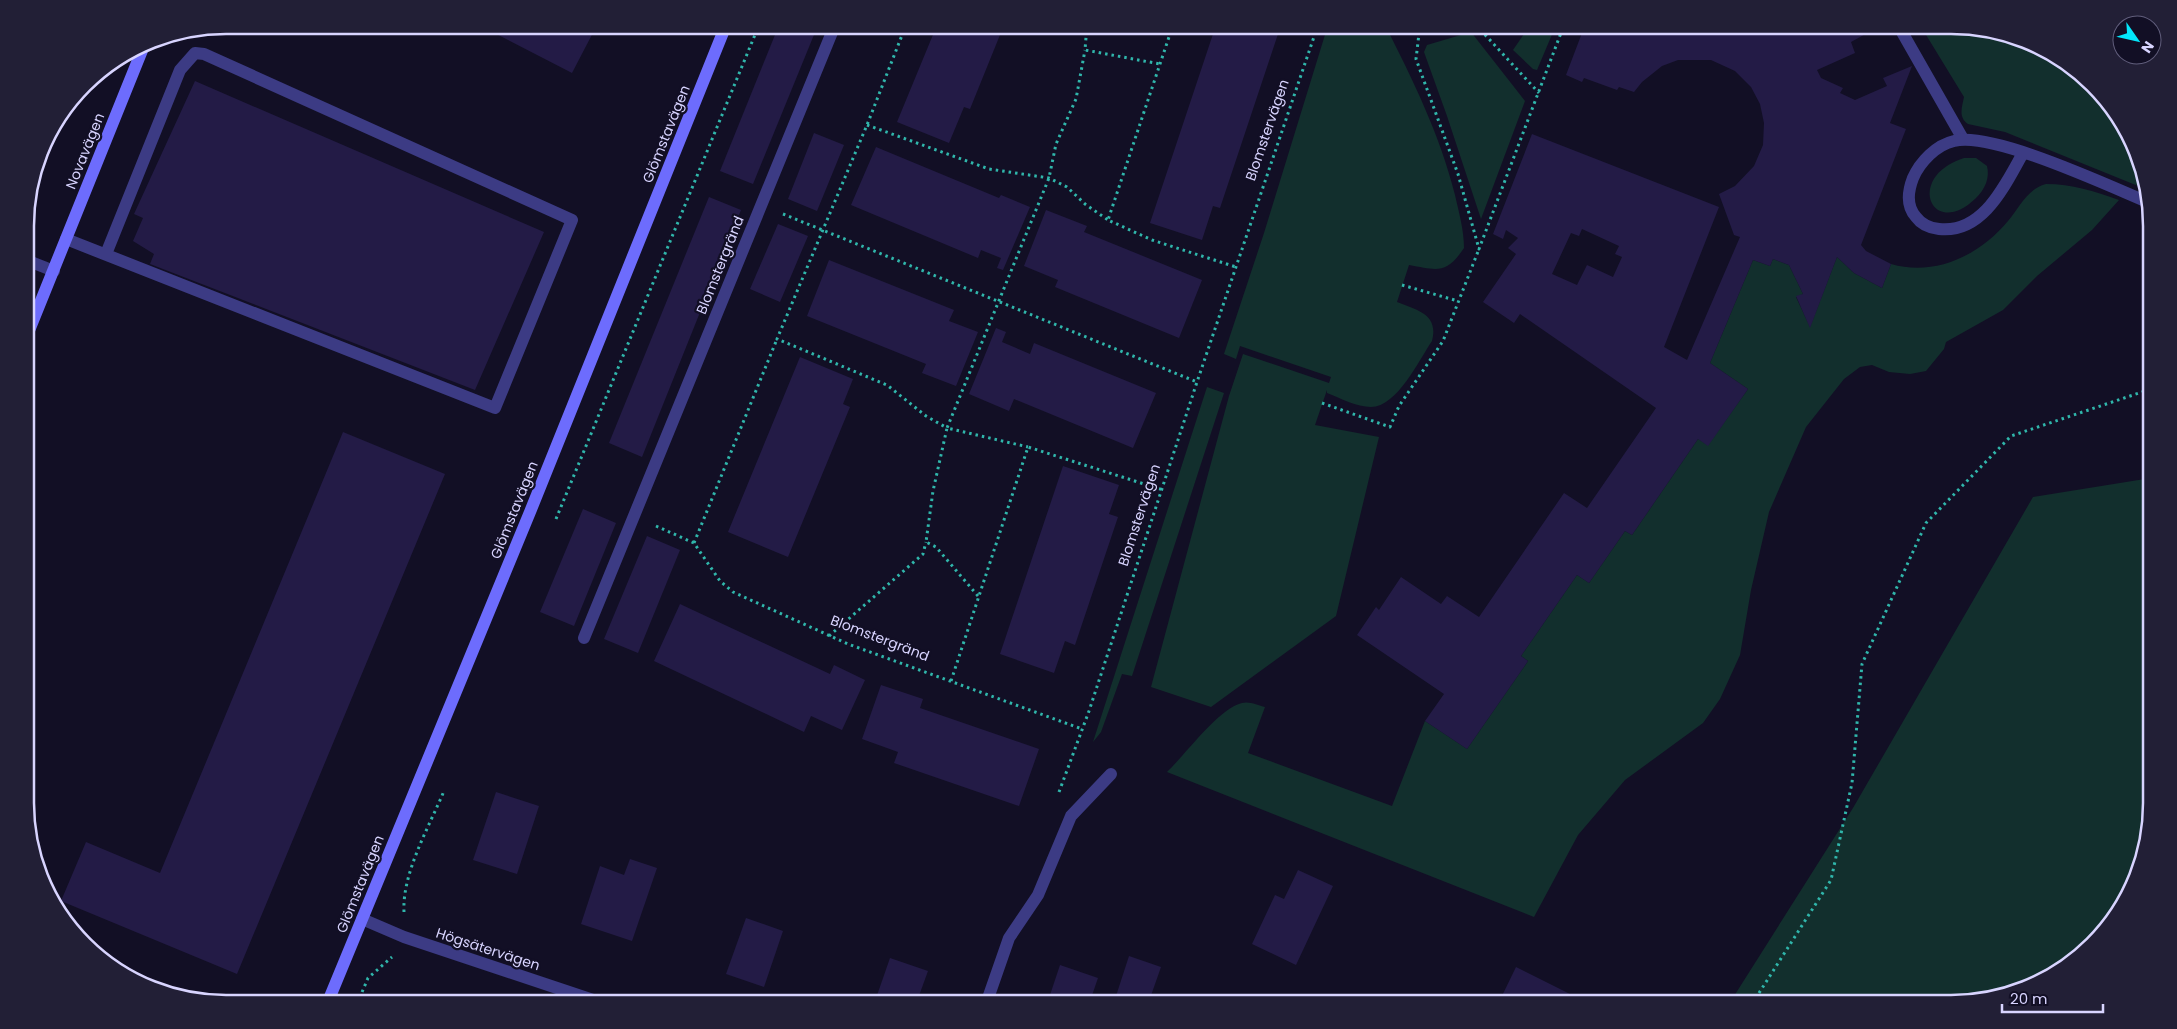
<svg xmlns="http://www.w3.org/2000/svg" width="2177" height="1029" viewBox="0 0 2177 1029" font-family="Poppins,sans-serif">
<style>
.green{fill:#122f2d}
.building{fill:#231b46;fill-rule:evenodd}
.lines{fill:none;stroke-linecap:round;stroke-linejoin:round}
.path{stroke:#30b6ab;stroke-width:3;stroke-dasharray:2.5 4;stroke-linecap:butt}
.lane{stroke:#3c3b84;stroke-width:12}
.street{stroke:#3c3b84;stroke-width:12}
.secondary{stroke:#6d6cfd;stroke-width:12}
.labels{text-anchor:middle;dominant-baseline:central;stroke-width:4.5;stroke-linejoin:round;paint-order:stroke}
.street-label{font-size:14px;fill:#d8d4ff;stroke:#120f25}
.rim{fill:none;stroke:#d8d4ff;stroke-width:2.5}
</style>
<rect width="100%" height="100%" fill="#120f25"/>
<g class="green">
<path d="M 1328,25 L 1385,25 C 1413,80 1440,135 1455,195 C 1459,213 1464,230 1464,248 C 1446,275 1437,270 1409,265 L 1397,302 C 1417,310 1439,314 1432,341 C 1419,360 1397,407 1371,407 C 1357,407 1340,398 1327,393 L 1327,390 L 1315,425 L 1379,437 L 1336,616 L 1211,707 L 1151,687 L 1229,396 L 1243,354 L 1329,383 L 1331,377 L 1240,346 L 1236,359 L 1224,354 L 1264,233 Z"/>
<path d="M 1530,25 L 1556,25 L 1537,70 L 1533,69 L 1513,50 Z"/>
<path d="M 1920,25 L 1941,25 L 1945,32 C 2025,22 2105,73 2137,149 C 2142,162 2144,177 2148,190 L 2005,132 L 1968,124 C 1958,117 1962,107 1964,97 Z"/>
<path d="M 1471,32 L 1525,101 L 1481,219 L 1447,116 L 1424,52 L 1427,45 Z"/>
<path d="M 1964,158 L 1976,158 L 1987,166 C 1990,178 1985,189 1976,198 C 1932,241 1904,177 1964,158 Z"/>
<path d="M 2046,184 C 2072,184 2094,191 2119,200 L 2092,230 L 2037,276 L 2003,310 L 1946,342 L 1944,349 L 1926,371 L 1910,374 L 1889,372 L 1872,365 L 1860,367 L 1844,379 L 1806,427 L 1769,512 L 1751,590 L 1740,655 L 1720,699 L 1703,723 L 1625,780 L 1578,835 L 1534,917 L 1167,772 C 1185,755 1219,708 1242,703 C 1249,701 1258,705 1265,707 L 1248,753 L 1392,806 L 1425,721 L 1467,749 L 1528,661 L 1521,656 L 1577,575 L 1589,583 L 1625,531 L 1632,535 L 1698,439 L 1708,445 L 1748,389 L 1710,363 L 1753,260 L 1770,266 L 1773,259 L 1789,265 L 1803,294 L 1796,297 L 1810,327 L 1837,257 L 1854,273 L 1882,288 L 1891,264 C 1935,277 1980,255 2008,221 C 2020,207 2027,189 2046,184 Z"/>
<path d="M 1207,387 L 1224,393 L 1132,676 L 1122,674 L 1101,732 L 1093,742 Z"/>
<path d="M 2151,478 L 2152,803 L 2137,880 L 2110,926 L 2063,970 L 2016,993 L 1964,1004 L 1729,1004 L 1853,808 L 2033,497 Z"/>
</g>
<g class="building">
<path d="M 479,25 L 597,25 L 572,73 Z"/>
<path d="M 779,25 L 818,25 L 753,184 L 720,171 Z"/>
<path d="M 937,25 L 1004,25 L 970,109 L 964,107 L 949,143 L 897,122 Z"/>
<path d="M 1216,25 L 1281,25 L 1220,208 L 1213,206 L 1202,240 L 1150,223 Z"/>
<path d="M 1585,25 L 1854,25 L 1871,31 L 1851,42 L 1855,53 L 1817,70 L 1821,78 L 1843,88 L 1840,93 L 1855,100 L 1887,86 L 1883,78 L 1912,66 L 1890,123 L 1906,129 L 1861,245 L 1866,251 L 1891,264 L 1882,288 L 1854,273 L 1837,257 L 1810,328 L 1796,296 L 1803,294 L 1789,265 L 1773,259 L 1770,266 L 1753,260 L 1710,363 L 1748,389 L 1708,446 L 1698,439 L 1632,535 L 1625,531 L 1589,583 L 1577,575 L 1521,656 L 1528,661 L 1467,749 L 1425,721 L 1444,694 L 1357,635 L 1376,607 L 1379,610 L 1401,577 L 1441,604 L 1447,596 L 1479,617 L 1564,493 L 1587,508 L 1656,408 L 1520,314 L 1514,323 L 1483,302 L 1516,254 L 1508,248 L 1518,238 L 1506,230 L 1503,239 L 1493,234 L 1532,134 L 1719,207 L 1664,347 L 1687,360 L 1740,237 L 1734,235 L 1719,194 L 1735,186 L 1754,166 L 1763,145 L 1764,123 L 1760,104 L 1751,87 L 1735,71 L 1711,60 L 1678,60 L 1662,66 L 1642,82 L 1634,92 L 1619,87 L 1617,90 L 1584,78 L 1582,82 L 1566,75 ZM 1582,229 L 1619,246 L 1615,254 L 1622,257 L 1613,277 L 1587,265 L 1577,285 L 1552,274 L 1571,233 L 1579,236 Z"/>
<path d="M 1941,25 L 1951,25 L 1968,29 L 1944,32 Z"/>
<path d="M 195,81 L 544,232 L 475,390 L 150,264 L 154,254 L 133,241 L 143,218 L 134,214 Z"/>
<path d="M 814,133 L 844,145 L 817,211 L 788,199 Z"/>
<path d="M 876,147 L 999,198 L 1001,195 L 1030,207 L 1003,270 L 997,268 L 1001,258 L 981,250 L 978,258 L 851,205 Z"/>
<path d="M 709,197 L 741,210 L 642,457 L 609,443 Z"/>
<path d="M 1046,210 L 1087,226 L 1084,232 L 1202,280 L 1179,338 L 1055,287 L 1058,280 L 1024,266 Z"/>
<path d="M 778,224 L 808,236 L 780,302 L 750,289 Z"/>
<path d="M 829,260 L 954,310 L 949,321 L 978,332 L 956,386 L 922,373 L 926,364 L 807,316 Z"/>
<path d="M 996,328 L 1006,332 L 1002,342 L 1030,354 L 1034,343 L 1156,393 L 1133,448 L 1014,399 L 1009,411 L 969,394 Z"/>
<path d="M 800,357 L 853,379 L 843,404 L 850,407 L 788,557 L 728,532 Z"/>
<path d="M 343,432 L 445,474 L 237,974 L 61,901 L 86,842 L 160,873 Z"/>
<path d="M 1063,466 L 1119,485 L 1109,514 L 1118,517 L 1075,645 L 1065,641 L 1054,673 L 1000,654 Z"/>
<path d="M 583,509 L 616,523 L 574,626 L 540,612 Z"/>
<path d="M 647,536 L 680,550 L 638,653 L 604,639 Z"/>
<path d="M 680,604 L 830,674 L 834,665 L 865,680 L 842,730 L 811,716 L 804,732 L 654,661 Z"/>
<path d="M 881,685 L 923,699 L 920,708 L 1039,749 L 1019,806 L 894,763 L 898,752 L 862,739 Z"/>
<path d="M 496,792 L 539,806 L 517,874 L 473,860 Z"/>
<path d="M 630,859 L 657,868 L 632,941 L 581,924 L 600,866 L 624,875 Z"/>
<path d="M 1298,870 L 1333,886 L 1296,965 L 1252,944 L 1275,895 L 1284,899 Z"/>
<path d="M 746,918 L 783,931 L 764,987 L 726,974 Z"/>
<path d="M 1129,956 L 1161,967 L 1148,1004 L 1140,1004 L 1116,996 Z"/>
<path d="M 890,958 L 928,971 L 916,1004 L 874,1004 Z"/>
<path d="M 1060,965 L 1098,978 L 1089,1004 L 1047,1004 Z"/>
<path d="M 1516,967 L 1578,998 L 1575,1004 L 1509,1004 L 1500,1000 Z"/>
</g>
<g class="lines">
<g class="path">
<path d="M 906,25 L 867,125 L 777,339 L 887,385 L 926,416 L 947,428 L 1049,178 L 1056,144 L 1076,99 L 1085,50"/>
<path d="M 1087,25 L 1085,50 L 1160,64"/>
<path d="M 1173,25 L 1108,220 L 1152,240 L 1236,267"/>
<path d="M 1420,25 L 1416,59 L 1458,174 L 1479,249 L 1564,25"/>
<path d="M 1476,25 L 1539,93"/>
<path d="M 867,125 L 989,169 L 1049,178 L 1067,187 L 1085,204 L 1108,220"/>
<path d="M 783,214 L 1197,382"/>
<path d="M 1402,285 L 1458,301"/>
<path d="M 1322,403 L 1390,427 L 1399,406 L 1443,341 L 1479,249"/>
<path d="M 556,519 L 759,25"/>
<path d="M 656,526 L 694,543 L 720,581 L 733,592 L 848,644 L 1082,729"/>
<path d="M 694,543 L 777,339"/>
<path d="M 978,596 L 936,547 L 926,542 L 933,491 L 947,428 L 1028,447"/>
<path d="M 829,636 L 923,554 L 926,542"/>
<path d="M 951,681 L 1028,447 L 1163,490"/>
<path d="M 1059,792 L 1089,711 L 1197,382 L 1318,25"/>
<path d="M 404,912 C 402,873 429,827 444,791"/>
<path d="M 357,1004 L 368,978 L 392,957"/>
<path d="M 1752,1004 L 1831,880 L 1852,783 L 1862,664 L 1926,523 L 2011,436 L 2151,389"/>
</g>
<g class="lane">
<path d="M 1898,25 L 1963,139"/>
<path d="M 66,239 L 495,408 L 572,220 L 204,54 L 195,53 L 180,70 L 106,254"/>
<path d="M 26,260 L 54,271"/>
</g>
<g class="street">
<path d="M 2023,153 C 2005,185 1983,234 1939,229 C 1930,228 1921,224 1916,217 C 1906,206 1908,191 1913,178 C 1920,162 1936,145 1954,141 C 1992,131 2109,186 2150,203"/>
<path d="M 584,638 L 835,25"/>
<path d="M 362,919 L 404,937 L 605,1004"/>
<path d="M 986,1004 L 1009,938 L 1038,895 L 1071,816 L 1111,774"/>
</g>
<g class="secondary">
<path d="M 26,338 L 145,43"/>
<path d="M 327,1004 L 530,512 L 726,25"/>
</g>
</g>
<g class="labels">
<g class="street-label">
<text transform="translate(1267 130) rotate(-71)">Blomstervägen</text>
<text transform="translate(666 134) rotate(-68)">Glömstavägen</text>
<text transform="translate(85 151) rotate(-68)">Novavägen</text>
<text transform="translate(720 265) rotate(-68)">Blomstergränd</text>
<text transform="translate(514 510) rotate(-68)">Glömstavägen</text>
<text transform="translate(1139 515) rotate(-72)">Blomstervägen</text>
<text transform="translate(880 638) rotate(21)">Blomstergränd</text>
<text transform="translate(360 884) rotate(-68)">Glömstavägen</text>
<text transform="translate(488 949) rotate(18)">Högsätervägen</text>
</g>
</g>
<path d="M0 0H2177V1029H0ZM226 34H1951A192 192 0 0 1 2143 226V803A192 192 0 0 1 1951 995H226A192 192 0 0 1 34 803V226A192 192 0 0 1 226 34Z" fill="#221f36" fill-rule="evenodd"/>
<path class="rim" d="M226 34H1951A192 192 0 0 1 2143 226V803A192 192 0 0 1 1951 995H226A192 192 0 0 1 34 803V226A192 192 0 0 1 226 34Z"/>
<g transform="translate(2137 40) rotate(124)"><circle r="24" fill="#120f25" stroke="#615e7c"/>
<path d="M0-4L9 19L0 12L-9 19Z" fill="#03e7fb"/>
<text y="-8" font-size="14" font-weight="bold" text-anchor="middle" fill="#d8d4ff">N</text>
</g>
<path d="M2002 1004v8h101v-8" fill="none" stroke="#d8d4ff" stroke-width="2.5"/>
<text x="2010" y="1004" font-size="15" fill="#d8d4ff" stroke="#120f25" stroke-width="4" paint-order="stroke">20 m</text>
</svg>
